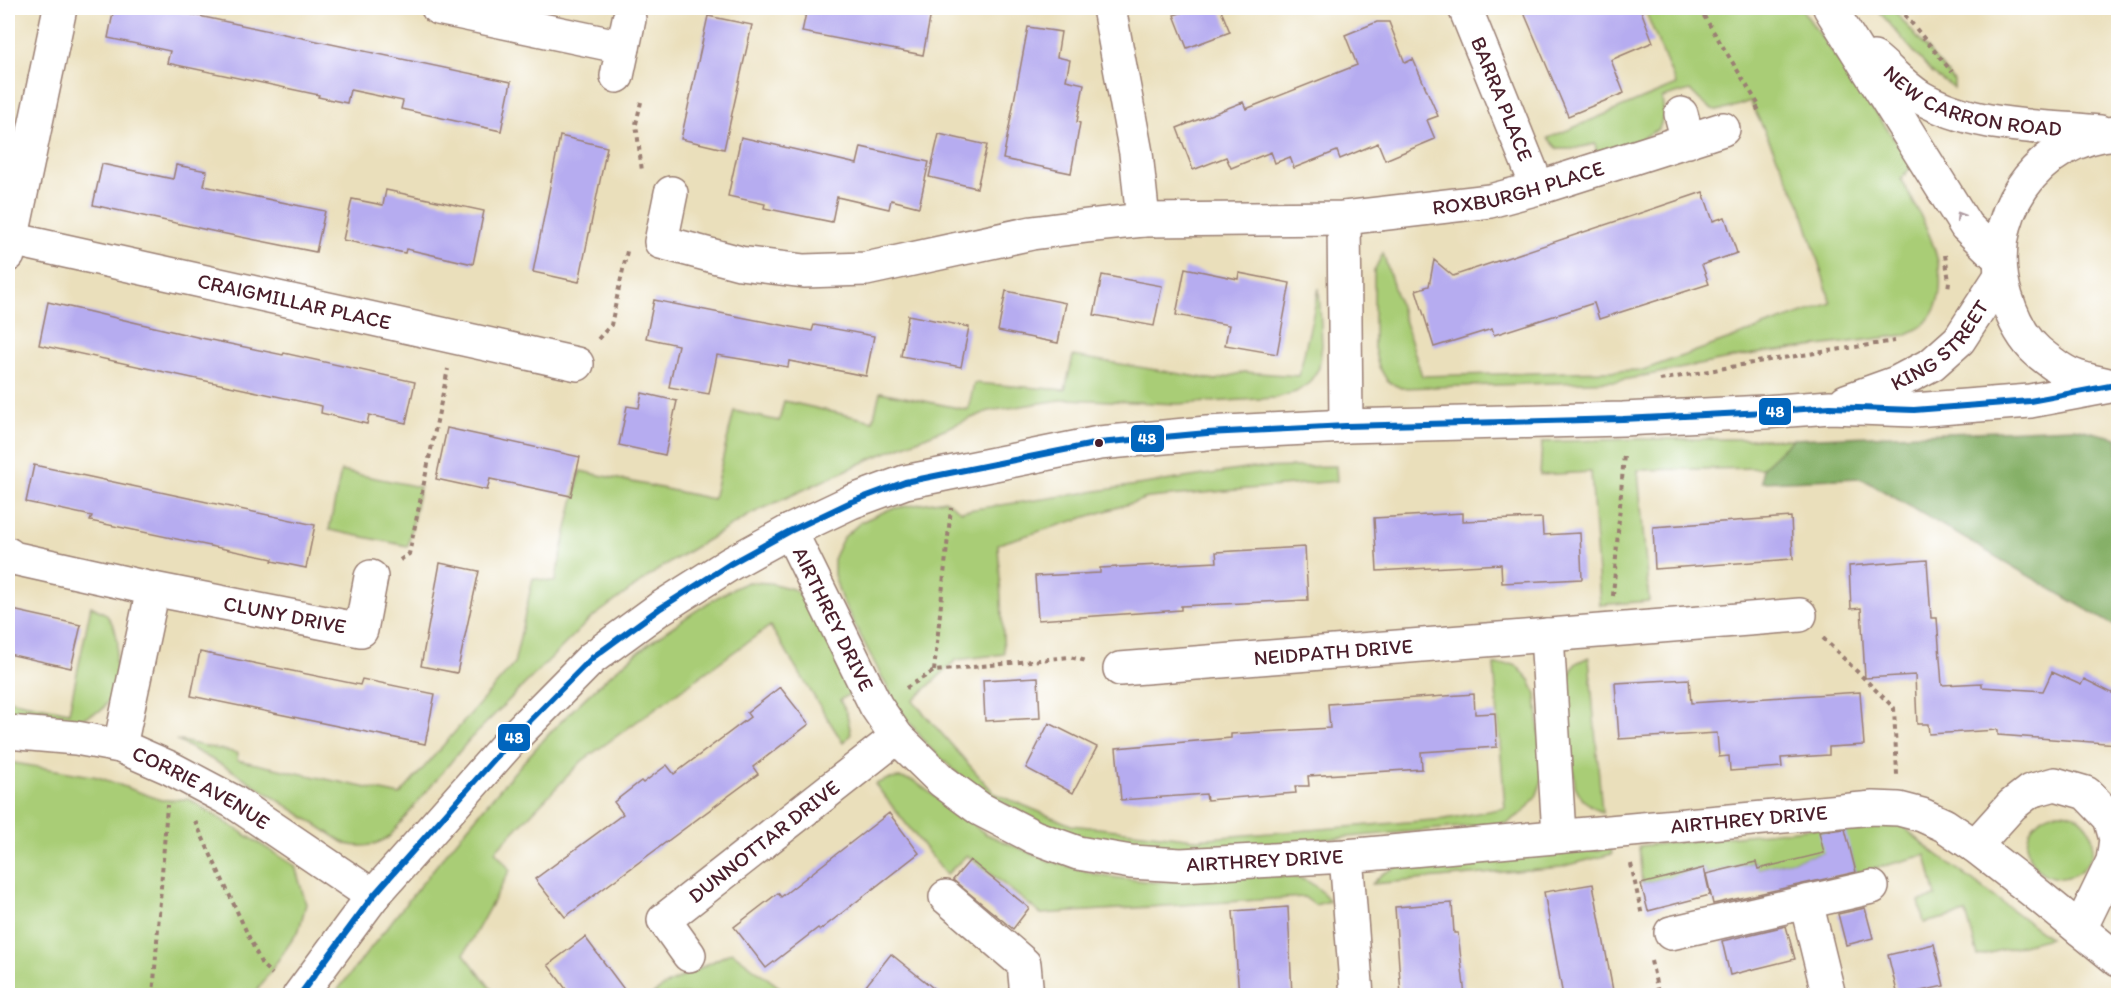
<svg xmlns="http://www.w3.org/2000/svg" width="2126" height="1003" font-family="Itim,sans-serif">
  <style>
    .green { fill: #a9cd76; stroke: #7a7650; stroke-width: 1.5 }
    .forest { fill: #86b067; stroke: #686849; stroke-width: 1.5 }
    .building { fill: #b6acf0 }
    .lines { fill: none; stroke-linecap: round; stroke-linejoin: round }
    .minor-casing { stroke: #9a7f73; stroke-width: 36 }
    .major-casing { stroke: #9a7f73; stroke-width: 36 }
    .path { stroke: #9a7f73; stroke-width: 4; stroke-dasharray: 4.5 4.5; stroke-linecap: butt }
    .minor { stroke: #fff; stroke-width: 33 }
    .major { stroke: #fff; stroke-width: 33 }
    .bus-1-casing { stroke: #fff; stroke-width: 10 }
    .bus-1 { stroke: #0065bd; stroke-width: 6 }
    .oneway { stroke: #ae9aa0 }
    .bus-dot { fill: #4a1f2b; stroke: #fff; stroke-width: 2 }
    .labels { text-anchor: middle; stroke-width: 4.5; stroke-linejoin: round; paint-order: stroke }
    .street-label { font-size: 21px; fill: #4a1f2b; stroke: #fff }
    .line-badge { stroke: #fff; stroke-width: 2 }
    .badge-label { font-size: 16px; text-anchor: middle; font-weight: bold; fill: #fff }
  </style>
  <rect width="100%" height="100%" fill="#fff"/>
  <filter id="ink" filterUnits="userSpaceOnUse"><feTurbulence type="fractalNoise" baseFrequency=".0167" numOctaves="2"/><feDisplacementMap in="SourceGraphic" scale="12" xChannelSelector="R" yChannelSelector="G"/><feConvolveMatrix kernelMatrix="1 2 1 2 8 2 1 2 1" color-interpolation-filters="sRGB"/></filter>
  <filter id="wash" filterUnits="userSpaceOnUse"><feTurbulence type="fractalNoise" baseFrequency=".008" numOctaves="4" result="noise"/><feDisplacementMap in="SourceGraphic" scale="24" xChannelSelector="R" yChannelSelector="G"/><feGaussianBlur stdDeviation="1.35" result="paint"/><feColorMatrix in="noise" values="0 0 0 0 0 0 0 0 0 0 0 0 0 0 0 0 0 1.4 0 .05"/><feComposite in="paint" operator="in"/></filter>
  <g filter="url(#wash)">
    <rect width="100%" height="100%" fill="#eadfbb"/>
    <path class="green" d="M1644,8H1801L1913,165L1901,179C1922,218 1965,287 1922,326C1917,330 1910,332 1905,335L1754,354L1618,381L1401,388L1388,382L1379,367L1374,348V271L1383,253L1422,376L1643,370L1831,303L1801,206L1750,101C1717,113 1715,117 1690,90L1662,98L1664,114L1659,129L1639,140L1597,154L1595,144L1572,149H1558L1548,138L1676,85Z
      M1876,8H1892L1954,81V88L1933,74Z
      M1319,288L1322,345L1319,368L1309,383L1296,392L1275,398L1177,404L1067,399L989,411L875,457L751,514L662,567L589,620L469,740L389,837C374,846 363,848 346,844L233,771L176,740L238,753L237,760L400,795L514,664L533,578L555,582L580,471L713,499L734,411L779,421L784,401L873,421L880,392L968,410L974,383L1065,390L1073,356L1216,380L1244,372L1299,376Z
      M1636,439H1793L1762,468L1638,470L1649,601L1600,605L1591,472L1540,475L1542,442Z
      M1336,466L1337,481L1148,498L998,544L1004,654L956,660L913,701L994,793L1071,825L1196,839L1445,819L1505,808L1494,665L1515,664L1530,680L1536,694L1543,778L1536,797L1524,812L1507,823L1201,850L1151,851L1103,843L1054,829L971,786L928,746L898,708L841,598L834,575V557L843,538L861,522L890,509L945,500L961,511L1252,468Z
      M341,471L420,487L408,546L329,530Z
      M748,582L770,583L793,589L810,603L852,693L840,700L847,714L851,734L843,743L770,626L582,761L495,851L510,870L464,954L496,995L333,996C381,935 428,874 478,815C539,741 601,674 681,621C703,606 723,592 748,582Z
      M91,606L106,614L114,626L118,642L115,661L123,678L102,710L73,722L8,717V700L69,712Z
      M1589,657L1602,813L1583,800L1575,786L1566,691L1570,673L1576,663Z
      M8,762L98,777L161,800L189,799L295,866L306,904L299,930L254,995H8Z
      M901,778L914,781L986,834L1047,860L1102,876L1153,882L1283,875C1306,878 1315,883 1330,901L1315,905L1304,897L1041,914L967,855L946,875L875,784L888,779Z
      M2027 845a33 33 0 1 1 66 0a33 33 0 1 1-66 0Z
      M1872,822L1899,823L1927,847L2050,938L1978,956L1966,913L1924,923L1919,901L1936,897L1926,855L1856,873L1849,847L1758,869L1755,862L1706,874L1704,868L1642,884L1639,846Z
      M1611,849L1612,854L1561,867L1372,884L1382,874L1400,865Z
      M732,952L790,995H652L664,986Z"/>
    <path class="forest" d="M2074,428L2118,438V628L1861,478L1762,482V468L1793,439Z"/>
    <g id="blocks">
      <path class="building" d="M114,8H161L511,82L501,131L401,109L403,101L350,90L347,103L318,97L319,95L167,63L170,51L108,38Z
        M807,8H932L923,55L802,32Z
        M1196,8H1220L1230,32L1187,48L1174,15Z
        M1522,8H1640L1653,42L1611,60L1624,93L1568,116Z
        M708,16L752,25L724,149L681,139Z
        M1377,22H1389L1405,63L1413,59L1438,116L1427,120L1435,139L1385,160L1378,143L1340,159L1337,151L1294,168L1290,157L1275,163L1271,152L1231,168L1226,157L1193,170L1177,128L1243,102L1246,109L1357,65L1345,35Z
        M1028,27L1061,32L1057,57L1070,60L1066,80L1084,84L1077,122L1080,123L1071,173L1003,159Z
        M939,134L987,145L977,188L929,177Z
        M560,136L607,147L579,282L533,272Z
        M741,137L857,164L861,147L929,162L919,207L891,200L889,209L837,197L832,222L764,208L765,204L728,196Z
        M102,164L173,179L176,165L207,171L204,186L325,211L316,252L221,233L93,205Z
        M386,190L484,211L473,264L406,249L405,253L343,240L352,199L383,205Z
        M1703,192L1713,221L1725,217L1737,253L1702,265L1709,284L1599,319L1594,303L1494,335L1492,329L1434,347L1416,290L1429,286L1434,260L1453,276Z
        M1185,268L1238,279L1239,273L1290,283L1277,354L1225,345L1229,325L1176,315Z
        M1102,275L1162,286L1154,326L1094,315Z
        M1006,291L1066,303L1058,343L998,331Z
        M654,300L812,331L814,325L874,336L866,376L789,361L788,367L717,355L709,394L669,387L678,345L646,338Z
        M48,302L201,338L283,355L284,353L415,382L406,423L369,415L367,424L321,413L322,406L39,345Z
        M908,315L969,327L961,367L901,356Z
        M642,393L677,401L665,455L619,445L627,406L639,408Z
        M447,428L580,457L571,496L490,479L487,490L436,479Z
        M34,465L315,525L306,568L272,561L273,559L90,521L92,516L26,502Z
        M1463,513V521L1542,518L1543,535L1580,533L1582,579L1502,583L1501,564L1377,571L1374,518Z
        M1791,517L1793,559L1655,569L1653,527Z
        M1305,547L1308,600L1181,606V610L1038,620L1035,576L1100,573V568L1217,562L1216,552Z
        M1927,560L1931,618H1937L1942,685L1982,683V687L2043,691L2052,672L2081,685L2084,679L2118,696V744L1998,735V730L1929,734L1928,724H1917L1915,675L1865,678L1861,608L1851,609L1849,566Z
        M440,563L479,571L457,673L421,666Z
        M8,609L81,625L71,668L8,654Z
        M200,652L360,685L362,679L435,694L425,744L191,696Z
        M1038,677L1040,718L985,721L983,680Z
        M1689,679L1691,703L1860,692L1864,745L1829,747V755L1781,758L1782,767L1730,771L1729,756L1719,757L1717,733L1619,739L1615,683Z
        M780,687L809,724L753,767L758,774L565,917L535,879L623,814L614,802L641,781L643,783L667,765L674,774L750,717L747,713Z
        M1474,694L1475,714L1495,713L1497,747L1421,752L1422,769L1308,776L1309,786H1295L1296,793L1207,800L1206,794L1121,800L1116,748L1231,738V734L1330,728L1328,704Z
        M1049,723L1097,747L1073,793L1026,768Z
        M889,813L919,853L820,930L818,928L766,968L734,927L778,893L781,897Z
        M1845,829L1856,872L1713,904L1706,874L1756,862L1758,869L1824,853L1819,832Z
        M970,860L1029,908L1013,929L953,880Z
        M1704,868L1710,895L1648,911L1641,884Z
        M1593,884L1614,996H1563L1544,892Z
        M1452,903L1454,933H1458L1465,996H1401L1395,907Z
        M1288,907L1292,996H1239L1233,911Z
        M1865,908L1873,938L1846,945L1838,914Z
        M1786,926L1795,959L1730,975L1722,941Z
        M585,937L629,996H571L548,965Z
        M1934,944L1944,986L1898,996L1888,955Z
        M891,954L943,996H858Z"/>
    </g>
  </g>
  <g filter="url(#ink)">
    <use href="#blocks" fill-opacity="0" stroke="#9a7f73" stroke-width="1.5"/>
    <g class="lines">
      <g class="minor-casing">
        <g id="minor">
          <path d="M438,8L623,47"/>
          <path d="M1109,8L1136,153L1143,220"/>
          <path id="s1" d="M1465,8L1538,188"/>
          <path d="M617,76L629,19"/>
          <path d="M1681,114L1688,141"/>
          <path id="s2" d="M671,193L661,242L740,263L804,271L866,269L1032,233L1087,226L1143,220L1344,218L1490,201L1538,188L1723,129"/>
          <path d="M1344,218L1346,426"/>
          <path id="s3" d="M11,239L577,364"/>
          <path d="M8,255L60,8"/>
          <path id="s4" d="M790,531L876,706L897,737L942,781L980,809L1034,837L1078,853L1131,862L1181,865L1346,856L1873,808L1899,809L1922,815L1944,825L1975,846L2033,891L2118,960"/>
          <path id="s5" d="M8,554L13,558L153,589L361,630L371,577"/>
          <path d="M1547,635L1559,835"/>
          <path id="s6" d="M1120,669L1800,615"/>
          <path id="s7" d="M8,732L76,738L120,746L170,768L234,802L373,896"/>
          <path d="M120,746L153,589"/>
          <path d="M1975,846L2012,805L2030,791L2055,784L2086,793L2110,818L2116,839L2113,861L2080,929"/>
          <path d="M1346,856L1357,996"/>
          <path d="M946,897L1024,964L1027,996"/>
          <path d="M1806,902L1829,996"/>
          <path d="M1671,933L1872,887"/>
          <path id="s8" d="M689,955L664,920L897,737"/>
        </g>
      </g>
      <g class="major-casing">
        <g id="major">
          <path d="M1830,8L1966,226L1999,258"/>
          <path id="s9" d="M1874,58C1889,70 1904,87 1920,97C1973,128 2041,126 2100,132"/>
          <path d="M2108,385C2096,382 2084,380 2072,375C2061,371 2048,360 2038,352C2022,338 2012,316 2006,297C1982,219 2035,138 2118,133"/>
          <path id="s10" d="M1846,401L1896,383L1932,364L1959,340L2000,277"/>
          <path d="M299,996L373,896L512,739L592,658L659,609L730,564L790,531L851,502L905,482L1099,443L1207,433L1346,426L1623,419L1765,412L1830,407L1914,410L2030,401L2110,386"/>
        </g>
      </g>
      <path class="path" d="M1699,8L1760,107L1753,111
        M1899,8L1952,72
        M641,102L636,124L642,171
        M1945,255L1949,281L1948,290
        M598,339L611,325L627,251
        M1660,380L1763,361L1895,341
        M400,560L409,554L448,369
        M1613,596L1624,454
        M1823,638L1894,708L1897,775
        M934,671L951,508
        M906,688L934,671L1069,657L1087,661
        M195,821L262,965L272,974
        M1631,864L1642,916
        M1651,961L1659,996
        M153,996L167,805"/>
      <use href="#minor" class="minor"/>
      <use href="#major" class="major"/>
      <g class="bus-1-casing">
        <path id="bus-1" d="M299,996L373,896L512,739L592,658L659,609L730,564L790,531L851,502L905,482L1099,443L1207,433L1346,426L1623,419L1765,412L1830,407L1914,410L2030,401L2110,386"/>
      </g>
      <use href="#bus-1" class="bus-1"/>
    </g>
    <defs><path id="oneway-chevron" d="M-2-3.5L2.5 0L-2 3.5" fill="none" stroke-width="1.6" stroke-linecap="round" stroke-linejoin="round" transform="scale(1.5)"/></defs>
    <use class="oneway" href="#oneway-chevron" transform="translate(1960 216) rotate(-121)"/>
  </g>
  <circle class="bus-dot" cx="1099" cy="443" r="5"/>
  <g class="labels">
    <g class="street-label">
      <text dy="7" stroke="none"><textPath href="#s9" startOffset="112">NEW CARRON ROAD</textPath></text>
      <text dy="7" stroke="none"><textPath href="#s1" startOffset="98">BARRA PLACE</textPath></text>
      <text dy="7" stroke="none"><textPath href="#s2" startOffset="918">ROXBURGH PLACE</textPath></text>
      <text dy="7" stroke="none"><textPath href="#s3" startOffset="290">CRAIGMILLAR PLACE</textPath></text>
      <text dy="7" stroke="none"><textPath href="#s10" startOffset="112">KING STREET</textPath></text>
      <text dy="7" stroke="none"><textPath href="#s5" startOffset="284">CLUNY DRIVE</textPath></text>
      <text dy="7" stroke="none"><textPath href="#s4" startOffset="98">AIRTHREY DRIVE</textPath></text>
      <text dy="7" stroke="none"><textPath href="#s6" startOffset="214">NEIDPATH DRIVE</textPath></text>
      <text dy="7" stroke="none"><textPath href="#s7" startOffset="204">CORRIE AVENUE</textPath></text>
      <text dy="7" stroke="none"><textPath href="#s4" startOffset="1124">AIRTHREY DRIVE</textPath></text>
      <text dy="7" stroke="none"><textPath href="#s8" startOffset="170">DUNNOTTAR DRIVE</textPath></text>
      <text dy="7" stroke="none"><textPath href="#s4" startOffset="638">AIRTHREY DRIVE</textPath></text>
    </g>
  </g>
  <g class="line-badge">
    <rect x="1758" y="397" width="34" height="29" rx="6" fill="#0065bd"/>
    <rect x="1130" y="424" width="35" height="29" rx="6" fill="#0065bd"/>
    <rect x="497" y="723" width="34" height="29" rx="6" fill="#0065bd"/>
  </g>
  <g class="badge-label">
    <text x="1775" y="417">48</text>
    <text x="1147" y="444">48</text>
    <text x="514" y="743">48</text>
  </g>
  <rect width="2126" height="1003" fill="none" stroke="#fff" stroke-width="30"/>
</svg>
